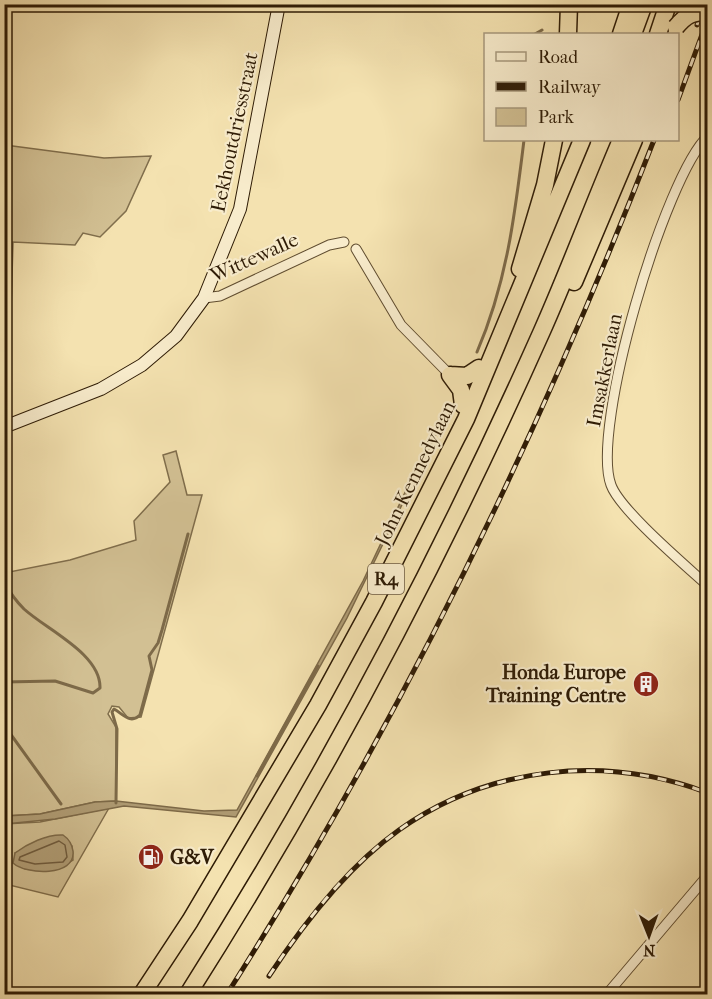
<svg xmlns="http://www.w3.org/2000/svg" width="712" height="999" font-family="'IM FELL French Canon',serif">
  <style>
    .green { fill: #d2c093; stroke: #806e4c; stroke-width: 1.5; fill-rule: evenodd }
    .water { fill: #b19e76; stroke: #7d6a49; stroke-width: 1.5 }
    .lines { fill: none; stroke-linecap: round; stroke-linejoin: round }
    .shore { stroke: #705c3e; stroke-width: 1.5 }
    .stream { stroke: #7d6a49; stroke-width: 3 }
    .street-casing { stroke: #604d30; stroke-width: 11 }
    .secondary-casing { stroke: #2e1b05; stroke-width: 14 }
    .highway-casing { stroke: #2e1b05; stroke-width: 19 }
    .street { stroke: #f8eccc; stroke-width: 9 }
    .secondary { stroke: #f8eccc; stroke-width: 12 }
    .highway { stroke: #f4e2b0; stroke-width: 16 }
    .rail-casing { stroke: #2e1b05; stroke-width: 5 }
    .rail { stroke: #f8eccc; stroke-width: 3; stroke-dasharray: 9; stroke-linecap: butt }
    .highway-bridge-casing { stroke: #2e1b05; stroke-width: 19; stroke-linecap: butt }
    .highway-bridge { stroke: #f4e2b0; stroke-width: 16 }
    .labels { text-anchor: middle; stroke-width: 4.5; stroke-linejoin: round; paint-order: stroke }
    .shield { fill: #f8eccc; stroke: #6b5a41; stroke-width: 1.5 }
    .shield-label { font-size: 18px; font-weight: bold; fill: #2e1b05 }
    .street-label { font-size: 20px; fill: #2e1b05; stroke: #f8eccc }
    .poi-label { font-size: 20px; font-weight: bold; fill: #2e1b05; stroke: #f8eccc; text-anchor: end }
  </style>
  <rect width="100%" height="100%" fill="#f4e2b0"/>
  <filter id="stains"><feTurbulence type="fractalNoise" baseFrequency=".00333" numOctaves="4"/><feColorMatrix values="0 0 0 0 .2 0 0 0 0 .09 0 0 0 0 .02 0 0 0 .5 -.17"/></filter>
  <radialGradient id="worn" r=".72"><stop offset=".6" stop-color="#630" stop-opacity="0"/><stop offset="1" stop-color="#630" stop-opacity=".3"/></radialGradient>
  <path class="green" d="M5,145L104,158L151,156L126,211L100,237L83,233L75,245L13,242L11,310L5,311Z
    M176,451L187,495H202L141,717L128,718L119,707L112,706L108,714L116,727V801L95,802L40,814L5,816L4,573L70,560L136,540L134,521L170,482L163,455Z
    M109,808L58,897L5,884L4,824L40,822ZM49,837L72,846L73,860L58,869H25L15,853Z"/>
  <path class="water" d="M447,404L453,407L446,414L347,618L236,817L124,806L55,819L5,824V816L40,814L95,802L116,801L204,811L237,810L363,581Z
    M63,835C69,839 72,844 73,851C76,877 26,875 13,863L15,853C27,844 47,834 63,835Z"/>
  <g class="lines">
    <path class="shore" d="M59,841L65,845L67,857L63,862L35,864L19,860L20,857Z"/>
    <path class="stream" d="M535,34L542,30
      M477,352C507,282 515,214 524,140
      M4,682L55,681L93,693L100,688C101,654 47,630 24,609C16,601 10,593 5,583
      M4,725L61,804
      M257,776L318,666
      M116,803L117,729L112,712L114,709C122,713 130,725 140,715L152,670L149,656L158,643L162,630L188,534"/>
    <g class="street-casing">
      <path id="street" d="M708,136C665,176 590,429 611,485C620,510 685,565 708,586
        M356,249L401,325L450,375
        M204,298L220,296L329,245L344,242
        M607,994L708,875"/>
    </g>
    <g class="secondary-casing">
      <path id="secondary" d="M4,427L101,389L142,365L176,336L204,298L240,209L279,4"/>
    </g>
    <g class="highway-casing">
      <path id="highway" d="M568,34L569,4
        M621,34L631,4
        M633,34L644,4
        M658,34L668,4
        M520,269L545,185L554,140
        M574,282L634,140
        M450,375L461,390L463,405
        M450,375L467,376L479,368
        M142,994L190,921L318,705L374,602L466,419L582,140
        M188,994C322,783 440,560 542,331C570,268 594,203 621,140"/>
    </g>
    <use href="#street" class="street"/>
    <use href="#secondary" class="secondary"/>
    <use href="#highway" class="highway"/>
    <g class="rail-casing">
      <path id="rail" d="M697,25L704,4
        M678,100L708,18
        M269,976C304,923 347,867 399,830C489,766 605,754 708,793
        M227,994C398,725 539,437 654,140"/>
    </g>
    <use href="#rail" class="rail"/>
    <g class="highway-bridge-casing">
      <path id="highway-bridge" d="M676,27C686,15 692,12 708,12"/>
    </g>
    <use href="#highway-bridge" class="highway-bridge"/>
  </g>
  <defs>
    <g id="building-disc" transform="scale(1.35)"><circle r="9.5" fill="#8f2418" stroke="#f8eccc"/><path d="M-4-6H4V6H1V3H-1V6H-4ZM-2.5-4.3h1.7v1.8h-1.7ZM.8-4.3h1.7v1.8H.8ZM-2.5-1h1.7V.8h-1.7ZM.8-1h1.7V.8H.8Z" fill="#fff"/></g>
    <g id="fuel-disc" transform="scale(1.35)"><circle r="9.5" fill="#8f2418" stroke="#f8eccc"/><path d="M-5.5-6h7V0h2V4h1.3V-2.5L3-4.5l.8-.8L6-3V5H2.5V1h-1V6h-7ZM-4.2-4.7v3.2H.2V-4.7Z" fill="#fff"/></g>
  </defs>
  <g fill-rule="evenodd">
    <use href="#building-disc" x="646" y="684"/>
    <use href="#fuel-disc" x="151" y="857"/>
  </g>
  <g class="labels">
    <rect class="shield" x="368" y="564" width="36" height="30" rx="4.5"/>
    <g class="shield-label">
      <text x="386" y="585">R4</text>
    </g>
    <g class="street-label">
      <text transform="translate(234 132) rotate(-78)" y="7">Eekhoutdriesstraat</text>
      <text transform="translate(254 257) rotate(-24)" y="7">Wittewalle</text>
      <text transform="translate(604 370) rotate(-79)" y="7">Imsakkerlaan</text>
      <text transform="translate(415 473) rotate(-64)" y="7">John Kennedylaan</text>
    </g>
    <g class="poi-label">
      <text x="626" y="679">Honda Europe<tspan x="626" dy="23">Training Centre</tspan></text>
      <text x="170" y="864" text-anchor="start">G&amp;V</text>
    </g>
  </g>
  <rect width="712" height="999" fill="none" stroke="#f4e2b0" stroke-width="24"/>
  <rect x="6" y="6" width="700" height="987" fill="none" stroke="#2e1b05" stroke-width="3"/>
  <rect x="12" y="12" width="688" height="975" fill="none" stroke="#2e1b05" stroke-width="1.5"/>
  <rect x="484" y="33" width="195" height="108" fill="#f8eccc" stroke="#a7987c" stroke-width="1.5"/>
  <rect x="496" y="52" width="30" height="9" fill="#f8eccc" stroke="#a7987c" stroke-width="1.5"/>
  <text x="538" y="63" font-size="18" fill="#2e1b05">Road</text>
  <rect x="496" y="82" width="30" height="9" fill="#2e1b05" stroke="#a7987c" stroke-width="1.5"/>
  <text x="538" y="93" font-size="18" fill="#2e1b05">Railway</text>
  <rect x="496" y="108" width="30" height="18" fill="#d2c093" stroke="#a7987c" stroke-width="1.5"/>
  <text x="538" y="123" font-size="18" fill="#2e1b05">Park</text>
  <g transform="translate(649 936) rotate(179)" stroke="#f8eccc" stroke-width="4.5" paint-order="stroke">
  <path d="M0-4.5L10 22L0 15L-10 22Z" fill="#2e1b05"/>
  <text y="-9" font-size="16" font-weight="bold" text-anchor="middle" fill="#2e1b05">N</text>
  </g>
  <rect width="100%" height="100%" filter="url(#stains)"/>
  <rect width="100%" height="100%" fill="url(#worn)"/>
</svg>
